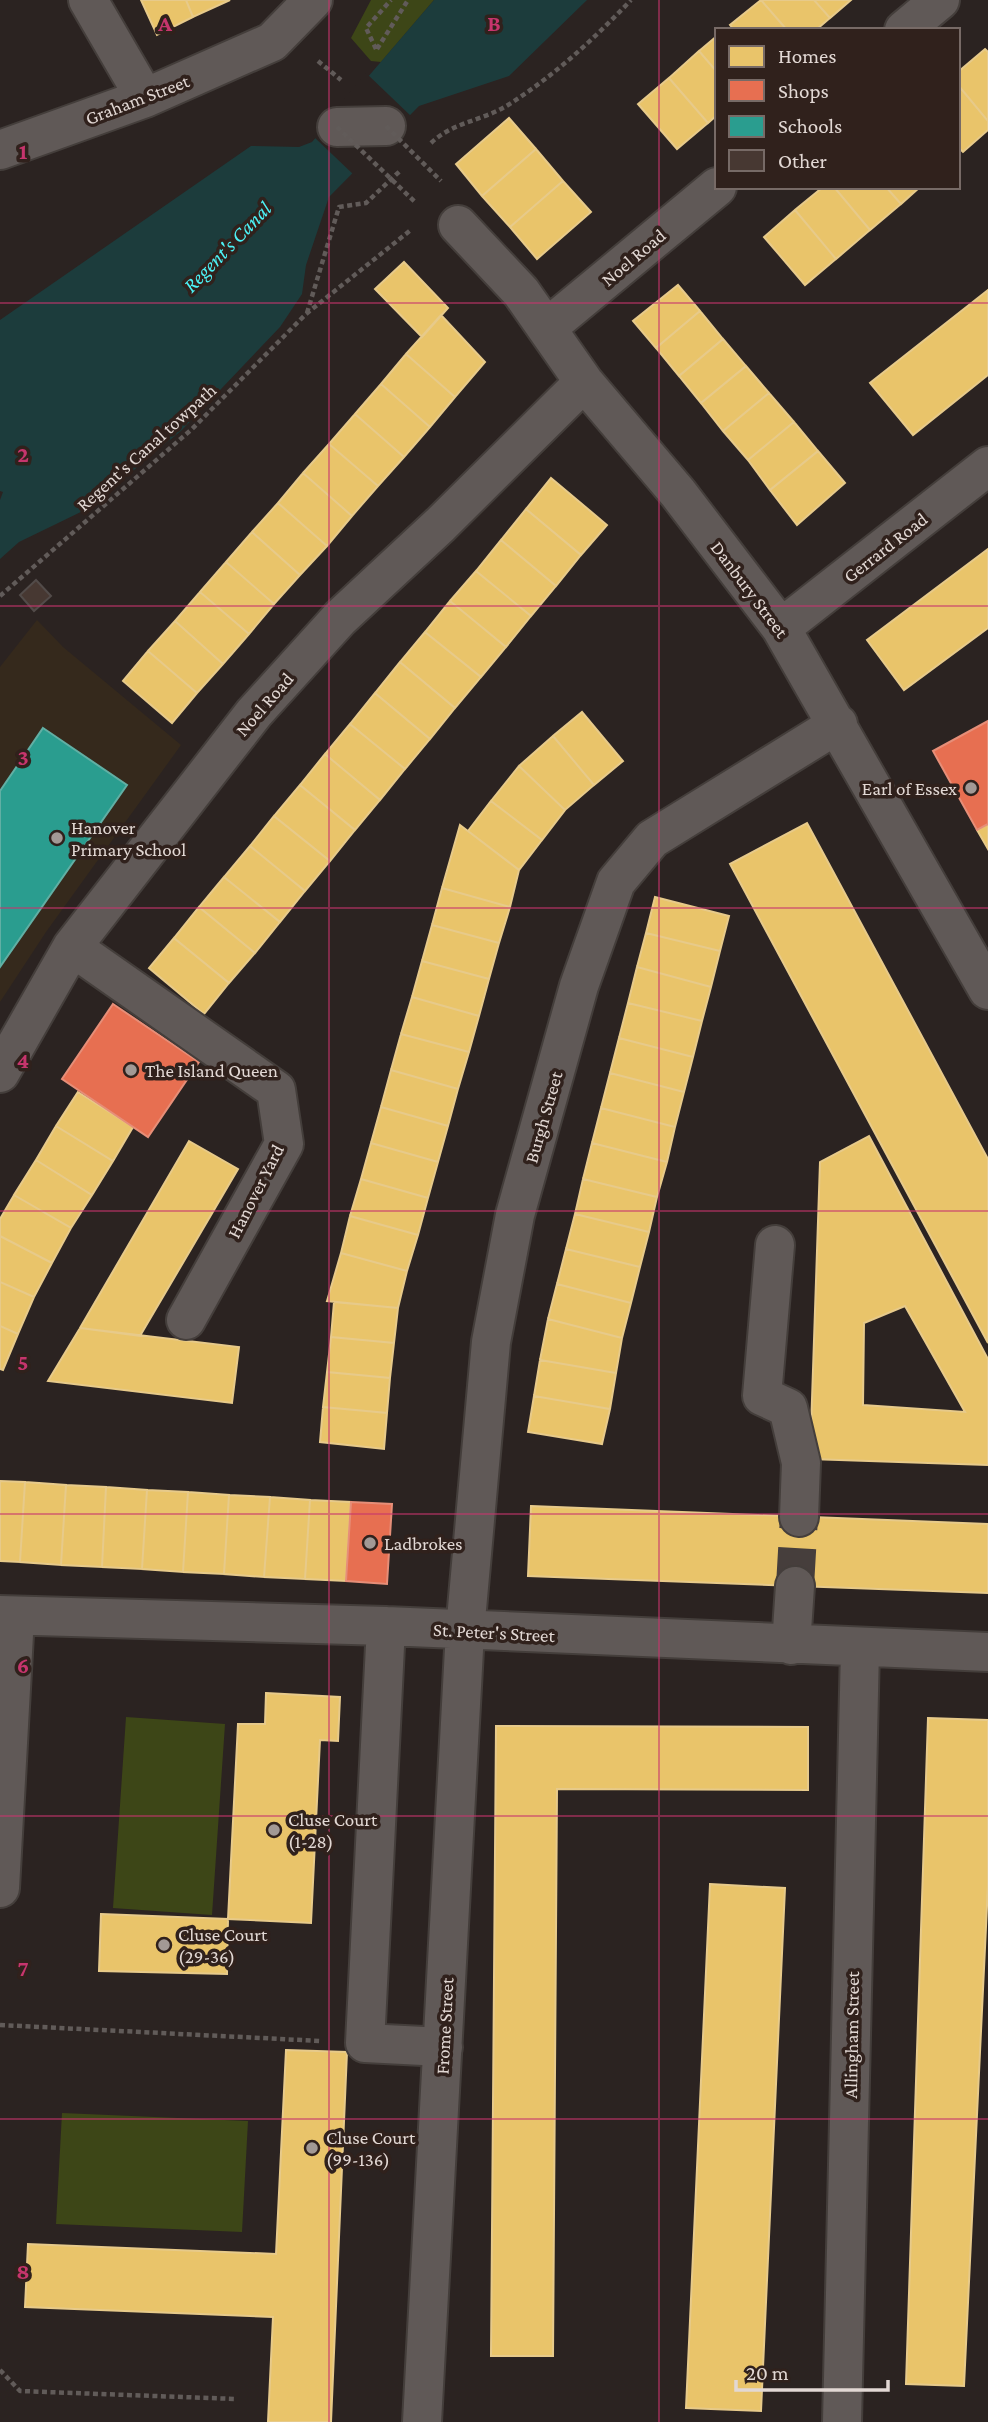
<svg xmlns="http://www.w3.org/2000/svg" width="988" height="2422" font-family="'Crimson Pro',serif">
  <style>
    .education { fill: #35291c }
    .green { fill: #3d4617 }
    .water { fill: #1c3c3c }
    .pier { fill: #2b2321 }
    .homes { fill: #e9c46a; stroke: #e7ca8a; stroke-width: 2; fill-rule: evenodd }
    .shops { fill: #e76f51; stroke: #e68e78; stroke-width: 2 }
    .schools { fill: #2a9d8f; stroke: #61afa4; stroke-width: 2 }
    .building { fill: #473832; stroke: #524b49; stroke-width: 2 }
    .lines { fill: none; stroke-linecap: round; stroke-linejoin: round }
    .minor-tunnel { stroke: #463e3c; stroke-width: 38; stroke-dasharray: 38 19; stroke-linecap: butt }
    .minor-casing { stroke: #443e3b; stroke-width: 42 }
    .path { stroke: #615b59; stroke-width: 4.5; stroke-dasharray: 5 3.5; stroke-linecap: butt }
    .minor { stroke: #605957; stroke-width: 38 }
    .path-bridge { stroke: #615b59; stroke-width: 4.5; stroke-dasharray: 5 3.5; stroke-linecap: butt }
    .grid { fill: none; stroke: #c7356d; stroke-width: 2; stroke-opacity: 0.55 }
    .poi-dot { fill: #a29995; stroke: #30211c; stroke-width: 2.5 }
    .labels { text-anchor: middle; stroke-width: 7; stroke-linejoin: round; paint-order: stroke }
    .street-label { font-size: 19px; fill: #e2d8d4; stroke: #30211c }
    .poi-label { font-size: 19px; fill: #e2d8d4; stroke: #30211c; text-anchor: start }
    .water-label { font-size: 21px; font-style: italic; fill: #4cf1f5; stroke: #30211c }
    .grid-label { font-size: 23px; text-anchor: middle; font-weight: bold; fill: #c7356d; stroke: #30211c; stroke-width: 7; stroke-linejoin: round; paint-order: stroke }
  </style>
  <rect width="100%" height="100%" fill="#2b2321"/>
  <path class="education" d="M37,620L63,647L181,745L46,932L0,1002V667Z"/>
  <path class="green" d="M371,0H434L381,62L371,61L351,38Z
    M126,1717L225,1724L212,1915L113,1908Z
    M62,2113L248,2121L242,2232L56,2224Z"/>
  <path class="water" d="M434,0H587L509,76L419,106L329,197L306,265L302,294L280,327L182,430L87,509L19,542L0,559V500L3,492L0,491V320L251,146L299,147L312,142Z"/>
  <path class="pier" d="M366,73L412,117L355,176L313,136Z"/>
  <path class="homes" d="M141,0H186L193,17L157,35Z
    M186,0H230L193,17Z
    M761,0H814L830,18L816,30H787Z
    M761,0L787,30H734L730,25Z
    M814,0H851L830,18Z
    M717,36V72L699,51Z
    M985,49L988,52V121L958,85V72Z
    M699,51L717,72V115L708,123L669,78Z
    M669,78L708,123L677,149L638,104Z
    M958,85L988,121V130L963,152L958,147Z
    M509,118L536,149L482,196L456,164Z
    M536,149L563,181L510,227L482,196Z
    M563,181L591,212L537,259L510,227Z
    M823,187H834L870,230L836,259L795,210Z
    M834,187H886L901,204L870,230Z
    M886,187H920L901,204Z
    M795,210L836,259L805,285L764,237Z
    M404,262L448,308L422,337L375,289Z
    M678,285L700,311L656,348L633,321Z
    M988,290V375L913,435L870,383Z
    M700,311L723,339L679,376L656,348Z
    M441,315L485,362L455,397L406,354Z
    M723,339L746,366L701,403L679,376Z
    M406,354L455,397L430,427L381,384Z
    M746,366L769,393L723,431L701,403Z
    M381,384L430,427L404,457L355,414Z
    M769,393L794,422L748,460L723,431Z
    M355,414L404,457L378,486L329,444Z
    M794,422L818,451L770,490L748,460Z
    M329,444L378,486L352,516L303,473Z
    M818,451L845,483L797,525L770,490Z
    M303,473L352,516L327,546L278,503Z
    M551,478L607,525L581,555L526,509Z
    M278,503L327,546L300,575L252,532Z
    M526,509L581,555L556,586L501,540Z
    M252,532L300,575L274,604L226,562Z
    M501,540L556,586L531,616L476,571Z
    M988,549V628L904,690L867,640Z
    M226,562L274,604L249,634L200,592Z
    M476,571L531,616L506,647L450,601Z
    M200,592L249,634L223,664L175,621Z
    M450,601L506,647L481,677L425,632Z
    M175,621L223,664L197,693L148,651Z
    M425,632L481,677L455,708L400,662Z
    M148,651L197,693L172,723L123,681Z
    M400,662L455,708L430,739L375,693Z
    M375,693L430,739L405,769L350,724Z
    M582,712L623,761L594,785L553,736Z
    M350,724L405,769L380,800L325,754Z
    M553,736L594,785L565,810L519,766Z
    M325,754L380,800L355,830L300,785Z
    M519,766L565,810L542,840L491,801Z
    M300,785L355,830L330,861L274,816Z
    M491,801L542,840L519,870L468,831Z
    M274,816L330,861L305,891L250,846Z
    M807,823L988,1159V1343L730,864Z
    M988,824V849L977,830Z
    M460,825L519,870L510,907L442,888Z
    M250,846L305,891L280,922L224,877Z
    M224,877L280,922L255,953L199,907Z
    M442,888L510,907L499,943L432,925Z
    M655,897L729,916L720,951L646,933Z
    M199,907L255,953L229,983L174,938Z
    M432,925L499,943L489,979L422,961Z
    M646,933L720,951L711,987L637,967Z
    M174,938L229,983L204,1014L149,968Z
    M422,961L489,979L479,1016L412,997Z
    M637,967L711,987L702,1021L628,1003Z
    M412,997L479,1016L469,1052L401,1034Z
    M628,1003L702,1021L693,1057L619,1038Z
    M401,1034L469,1052L458,1089L391,1070Z
    M619,1038L693,1057L684,1092L610,1073Z
    M391,1070L458,1089L448,1126L381,1107Z
    M610,1073L684,1092L675,1127L601,1108Z
    M78,1092L133,1127L113,1161L56,1126Z
    M381,1107L448,1126L438,1162L371,1143Z
    M601,1108L675,1127L667,1162L592,1143Z
    M56,1126L113,1161L92,1195L36,1160Z
    M869,1136L988,1359V1465L810,1459L820,1162ZM905,1306L965,1412L863,1405L864,1323Z
    M189,1141L238,1169L140,1336L80,1328Z
    M371,1143L438,1162L428,1198L361,1179Z
    M592,1143L667,1162L657,1197L583,1179Z
    M36,1160L92,1195L71,1228L14,1195Z
    M361,1179L428,1198L418,1235L350,1216Z
    M583,1179L657,1197L649,1232L575,1214Z
    M14,1195L71,1228L52,1263L0,1236V1219Z
    M575,1214L649,1232L640,1267L566,1249Z
    M350,1216L418,1235L407,1271L341,1253Z
    M0,1236L52,1263L34,1297L0,1282Z
    M566,1249L640,1267L631,1303L557,1284Z
    M341,1253L407,1271L398,1308L327,1301Z
    M0,1282L34,1297L18,1334L0,1326Z
    M557,1284L631,1303L622,1338L548,1319Z
    M334,1302L398,1308L394,1343L331,1337Z
    M548,1319L622,1338L616,1373L540,1360Z
    M0,1326L18,1334L3,1370L0,1369Z
    M80,1328L239,1347L232,1403L48,1381Z
    M331,1337L394,1343L390,1378L327,1372Z
    M540,1360L616,1373L610,1409L534,1396Z
    M327,1372L390,1378L387,1413L323,1407Z
    M534,1396L610,1409L602,1444L528,1432Z
    M323,1407L387,1413L384,1449L320,1442Z
    M0,1481L25,1482L20,1562L0,1561Z
    M25,1482L66,1485L61,1565L20,1562Z
    M66,1485L106,1487L102,1567L61,1565Z
    M106,1487L147,1490L142,1569L102,1567Z
    M147,1490L188,1492L183,1572L142,1569Z
    M188,1492L229,1495L224,1574L183,1572Z
    M229,1495L270,1497L264,1577L224,1574Z
    M270,1497L310,1500L305,1579L264,1577Z
    M310,1500L351,1502L346,1581L305,1579Z
    M531,1506L988,1524V1593L528,1576Z
    M266,1693L340,1697L338,1741L320,1740L311,1923L228,1919L238,1724H265Z
    M928,1718L988,1720V1885L964,2386L906,2384Z
    M496,1726L808,1727V1790L557,1789L553,2356H491Z
    M710,1884L785,1888L761,2411L686,2408Z
    M101,1914L228,1919L227,1974L99,1971Z
    M286,2050L347,2052L331,2422H268L273,2317L25,2307L28,2244L276,2254Z"/>
  <path class="shops" d="M988,721V824L977,830L933,751Z
    M113,1004L199,1062L148,1137L62,1079Z
    M351,1502L392,1504L387,1584L346,1581Z"/>
  <path class="schools" d="M43,728L127,785L0,967V791Z"/>
  <path class="building" d="M36,580L51,596L34,611L20,595Z"/>
  <g class="lines">
    <path class="minor-tunnel" d="M795,1586L799,1517"/>
    <g class="minor-casing">
      <path id="minor" d="M88,0L145,98
        M904,30L940,0
        M337,127L386,126
        M0,150L145,98L272,42L313,0
        M458,225L521,292L584,382L678,493L781,628L988,990
        M548,327L717,187
        M781,628L988,466
        M72,947L276,1090L284,1144L186,1320
        M0,1073L72,947L254,713L340,618L440,525L584,382
        M775,1245L762,1396L788,1408L801,1463L799,1517
        M0,1615L386,1626L988,1652
        M386,1626L365,2043L443,2047
        M791,1645L795,1586
        M0,1888L15,1616
        M422,2422L465,1631L491,1342L515,1215L579,986L616,882L652,839L838,724
        M842,2422L860,1649"/>
    </g>
    <path class="path" d="M376,49L366,28L391,0
      M377,49L408,0
      M318,61L341,80
      M431,143C453,122 482,121 508,105C554,76 594,39 631,0
      M307,313L339,207L366,203L401,170
      M0,596L192,429L306,314L412,229
      M0,2025L321,2041
      M0,2370L20,2391L236,2399"/>
    <use href="#minor" class="minor"/>
    <path class="path-bridge" d="M386,126L441,181
      M337,127L415,202"/>
  </g>
  <path class="grid" d="M329,0V2422M659,0V2422M0,303H988M0,606H988M0,908H988M0,1211H988M0,1514H988M0,1816H988M0,2119H988"/>
  <g class="poi-dot">
    <circle cx="971" cy="788" r="7"/>
    <circle cx="57" cy="838" r="7"/>
    <circle cx="131" cy="1070" r="7"/>
    <circle cx="370" cy="1543" r="7"/>
    <circle cx="274" cy="1830" r="7"/>
    <circle cx="164" cy="1945" r="7"/>
    <circle cx="312" cy="2148" r="7"/>
  </g>
  <g class="labels">
    <g class="street-label">
      <text transform="translate(137 99) rotate(-21)" y="7">Graham Street</text>
      <text transform="translate(633 257) rotate(-40)" y="7">Noel Road</text>
      <text transform="translate(146 447) rotate(-42)" y="7">Regent's Canal towpath</text>
      <text transform="translate(885 547) rotate(-38)" y="7">Gerrard Road</text>
      <text transform="translate(750 589) rotate(53)" y="7">Danbury Street</text>
      <text transform="translate(264 704) rotate(-49)" y="7">Noel Road</text>
      <text transform="translate(543 1117) rotate(-74)" y="7">Burgh Street</text>
      <text transform="translate(255 1191) rotate(-63)" y="7">Hanover Yard</text>
      <text transform="translate(494 1632) rotate(3)" y="7">St. Peter's Street</text>
      <text transform="translate(444 2026) rotate(-87)" y="7">Frome Street</text>
      <text transform="translate(851 2035) rotate(-89)" y="7">Allingham Street</text>
    </g>
    <g class="poi-label">
      <text x="957" y="795" text-anchor="end">Earl of Essex</text>
      <text x="71" y="834">Hanover<tspan x="71" dy="22">Primary School</tspan></text>
      <text x="145" y="1077">The Island Queen</text>
      <text x="384" y="1550">Ladbrokes</text>
      <text x="288" y="1826">Cluse Court<tspan x="288" dy="22">(1-28)</tspan></text>
      <text x="178" y="1941">Cluse Court<tspan x="178" dy="22">(29-36)</tspan></text>
      <text x="326" y="2144">Cluse Court<tspan x="326" dy="22">(99-136)</tspan></text>
    </g>
    <g class="water-label">
      <text transform="translate(227 247) rotate(-46)" y="7">Regent's Canal</text>
    </g>
  </g>
  <g class="grid-label">
    <text x="165" y="31">A</text>
    <text x="494" y="31">B</text>
    <text x="23" y="159">1</text>
    <text x="23" y="462">2</text>
    <text x="23" y="765">3</text>
    <text x="23" y="1068">4</text>
    <text x="23" y="1370">5</text>
    <text x="23" y="1673">6</text>
    <text x="23" y="1976">7</text>
    <text x="23" y="2279">8</text>
  </g>
  <rect x="715" y="28" width="245" height="161" fill="#30211c" stroke="#776a66" stroke-width="2"/>
  <rect x="729" y="46" width="35" height="21" fill="#e9c46a" stroke="#776a66" stroke-width="2"/>
  <text x="778" y="63" font-size="21" fill="#e2d8d4">Homes</text>
  <rect x="729" y="80" width="35" height="21" fill="#e76f51" stroke="#776a66" stroke-width="2"/>
  <text x="778" y="98" font-size="21" fill="#e2d8d4">Shops</text>
  <rect x="729" y="116" width="35" height="21" fill="#2a9d8f" stroke="#776a66" stroke-width="2"/>
  <text x="778" y="133" font-size="21" fill="#e2d8d4">Schools</text>
  <rect x="729" y="150" width="35" height="21" fill="#473832" stroke="#776a66" stroke-width="2"/>
  <text x="778" y="168" font-size="21" fill="#e2d8d4">Other</text>
  <path d="M736 2380v10h152v-10" fill="none" stroke="#e2d8d4" stroke-width="3.5"/>
  <text x="746" y="2380" font-size="21" fill="#e2d8d4" stroke="#30211c" stroke-width="5" paint-order="stroke">20 m</text>
</svg>
